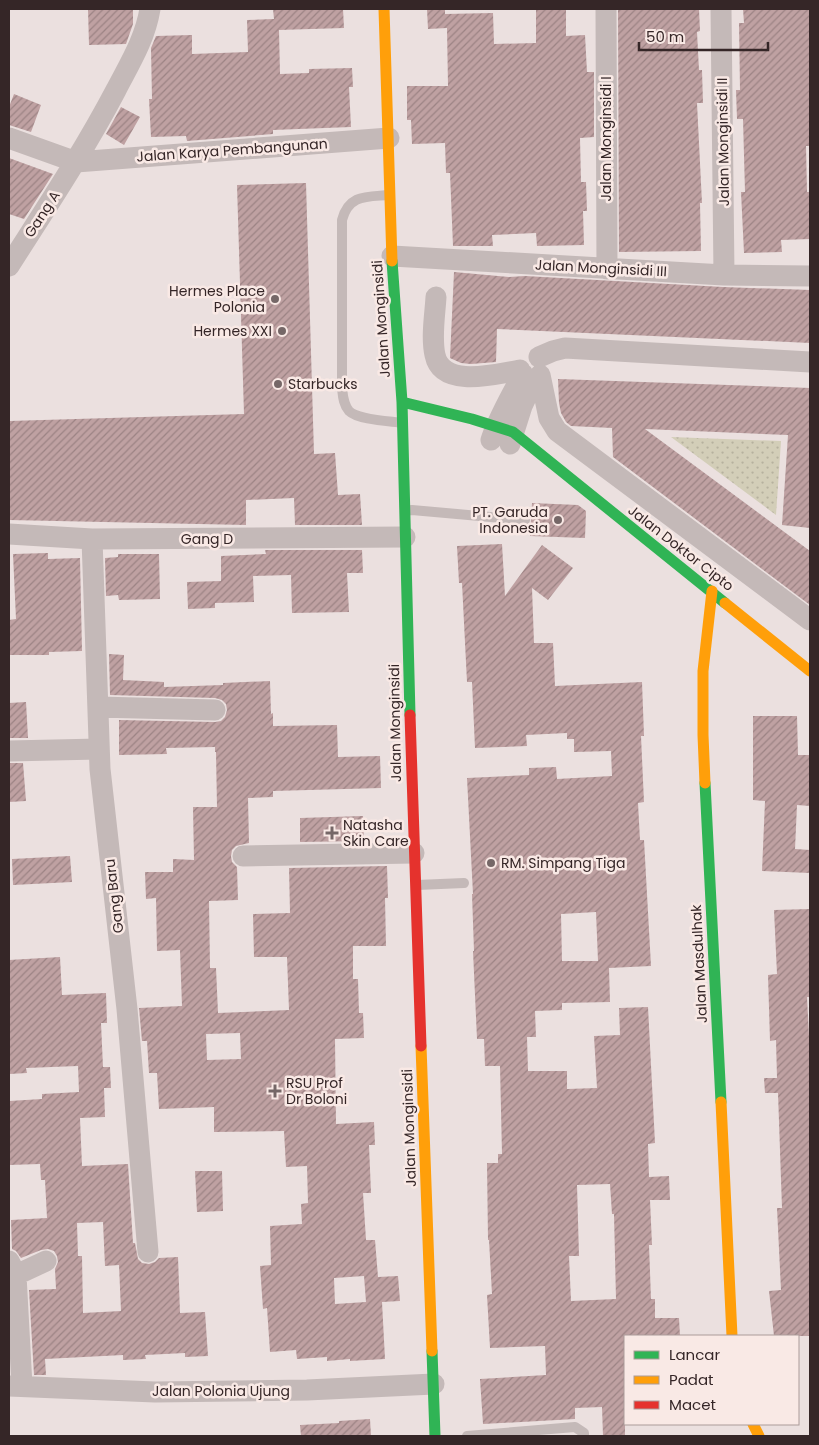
<svg xmlns="http://www.w3.org/2000/svg" width="819" height="1445" font-family="Poppins,sans-serif">
  <style>
    .park { fill: url(#park-dots) }
    .building { fill: url(#building-hatch); fill-rule: evenodd }
    .lines { fill: none; stroke-linecap: round; stroke-linejoin: round }
    .lane { stroke: #c4b9b8; stroke-width: 10 }
    .street { stroke: #c4b9b8; stroke-width: 21 }
    .fast { stroke: #30b455; stroke-width: 11 }
    .slow { stroke: #ff9f0a; stroke-width: 11 }
    .jam { stroke: #e5322d; stroke-width: 11 }
    .poi-dot { fill: #756767; stroke: #f9e9e5; stroke-width: 2 }
    .labels { text-anchor: middle; stroke-width: 5; stroke-linejoin: round; paint-order: stroke }
    .street-label { font-size: 14px; fill: #352627; stroke: #f9e9e5 }
    .poi-label { font-size: 14px; fill: #352627; stroke: #f9e9e5; text-anchor: start }
  </style>
  <defs>
    <pattern id="park-dots" width="8" height="8" patternUnits="userSpaceOnUse" patternTransform="scale(1.25)"><rect width="8" height="8" fill="#d3ceb8"/><path d="M2 2h.1M6 6h.1" fill="none" stroke="#b6b19e" stroke-width="1.8" stroke-linecap="round"/></pattern>
    <pattern id="building-hatch" width="6" height="6" patternUnits="userSpaceOnUse" patternTransform="scale(1.25)"><rect width="6" height="6" fill="#bfa1a2"/><path d="M-1 1l2-2M0 6l6-6M5 7l2-2" fill="none" stroke="#9c8384"/></pattern>
  </defs>
  <rect width="100%" height="100%" fill="#ebe0df"/>
  <path class="park" d="M671,437L781,441L776,515Z"/>
  <path class="building" d="M88,9H133V24L126,44L89,45Z
    M273,9H343L344,28L279,30L280,74L309,73V69L352,68L353,87H349L351,127L273,130V134L187,141L186,136L151,137L149,99H152L151,48L156,36L192,35V54L248,52L247,20L274,19Z
    M427,9H445V14L493,13L494,44L536,43V9H566V36L585,35L587,72H594V137L580,138L581,182H586L587,211H583L584,245L537,246L536,233L492,235L493,246H453L450,173H446L445,143L412,144L411,120H407V86H448L447,28L428,29Z
    M618,9H699L700,31L697,32L699,70H702L703,103H697L702,203H700L701,251L619,252Z
    M743,9H810V146H806L807,192H810V239L781,240L782,252L744,253L741,192H745L743,119H737L736,90H740L739,23H744Z
    M14,94L41,105L31,132L9,125V107Z
    M121,107L140,117L124,145L106,134Z
    M9,158L53,174L24,219L9,214Z
    M306,183L314,454L335,453L338,495L360,494L362,525H295L294,498L246,500V525L9,520V421L244,414L237,185Z
    M454,272L509,277L525,276L723,287L810,290V343L497,329L496,362L471,364L461,363L450,358Z
    M558,379L810,388V528L782,525L788,435L645,429L810,551V605L613,457L612,428L571,426L566,422L561,413L559,403Z
    M532,503L578,505L586,511L585,538L530,536Z
    M502,544L505,596L542,545L573,568L548,600L532,588L534,643H553L555,686L642,682L644,736H641L644,802L638,803L640,840H644L651,966L609,968L610,1002L562,1003V1010L535,1011L536,1037H527L528,1071H567V1089L597,1088L594,1036L620,1035L619,1008L648,1007L655,1143L648,1144L649,1177L669,1176L670,1200H650L652,1245H649L651,1299H655V1318H679L680,1336H625V1436H603L602,1407L575,1408V1419L483,1424L480,1379L546,1375L545,1346L490,1348L487,1295L492,1294L489,1240H488L487,1163H498V1154H502L500,1066H485L484,1039H477L473,951H474L472,894H473L467,778L529,775V768L556,767L557,779L612,776L611,751L574,752V739H567V733L526,735L527,746L475,748L472,682H467L462,583H459L457,546ZM596,912L598,961H562L561,914ZM610,1184L612,1214H614L616,1299L571,1301L569,1256H579L577,1185Z
    M265,550H362L363,573H347L349,612L292,613L291,575L253,576L254,602L215,603V608L188,609L187,582L221,581V556L266,554Z
    M48,553V559L80,558L82,651L49,652V655H9V620L16,619L13,554Z
    M118,554H159L160,599L119,600L118,595L106,596L105,558L118,557Z
    M109,654L124,655L123,680L164,682V687L223,685V683L270,681L271,714L273,713V726L337,725L338,757L380,756L381,788L273,791V797L248,798L249,843L236,846L232,850L231,856L232,862L237,867L238,900L209,901L210,968H216L218,1013L289,1010L287,957H254L253,914L290,913L289,868L387,866L388,898H385L386,946H353V979H358L359,1013H363L364,1038L335,1039L336,1124L374,1122L375,1145H369L371,1193H363L366,1240H375L378,1277L398,1276L400,1301L382,1302L385,1359L350,1361V1359L327,1361V1357L297,1359L296,1350L270,1352L267,1308L263,1309L260,1266L271,1265L270,1226L302,1224L301,1204L308,1203L307,1166L286,1167L284,1131L214,1132V1107L159,1109L157,1073H149L147,1041H142L139,1008L182,1006L180,950L157,951L156,898L146,899L145,872H173V859L194,860L193,807H217L216,752H215V747L166,748L167,754L119,755V720L215,722L221,721L225,717L227,710L226,704L222,700L215,698L110,695ZM240,1033L241,1059L207,1060L206,1034ZM364,1276L366,1302L335,1304L334,1278Z
    M26,702L28,738H9V703Z
    M753,716H797L798,755H810V806L797,805L795,849L810,850V873L762,871L765,801L753,800Z
    M9,763H23L26,801L9,802Z
    M363,816L364,841L300,842V818Z
    M70,856L72,882L13,885L12,859Z
    M810,909V997H807L810,1055V1336H774L769,1291L781,1290L777,1208H782L778,1093H765L764,1078H777L776,1040L770,1041L768,975L777,974L774,910Z
    M60,957L62,995L106,993L107,1023H101L103,1067H110L111,1088H104L105,1117L80,1118L82,1166L128,1164L133,1243H135L138,1259L142,1263L149,1264L155,1262L159,1258L178,1257L180,1313L205,1312L208,1356L185,1357V1353L145,1355L146,1359L123,1360V1355L45,1359L46,1375H34L29,1290L56,1289L55,1269L58,1262L57,1256L54,1251L48,1249L41,1250L21,1258L16,1251L12,1249L11,1220L47,1218L45,1180H41L40,1164L9,1165V1101L42,1099V1094L79,1092L78,1066L26,1068L27,1073L9,1074V960ZM103,1222L105,1266L119,1265L121,1311L83,1313L82,1256H78L77,1223Z
    M195,1171H222L223,1211L197,1212Z
    M370,1419L371,1436H301L300,1425L339,1423V1421Z"/>
  <g class="lines">
    <path class="lane" d="M389,195C367,197 349,194 342,220V388C343,396 343,404 349,411C358,420 389,421 403,423
      M405,511L412,510L525,520
      M417,885L464,883
      M467,1436L575,1427L584,1433V1436"/>
    <path class="street" d="M606,9L607,269
      M721,9L724,275
      M9,138L76,162L389,138
      M392,256L724,275L810,276
      M9,266C46,208 84,151 116,90C130,63 145,39 150,9
      M436,297C435,315 431,337 435,355C442,389 496,374 520,370
      M539,357L553,351L565,348L810,362
      M540,375L549,418L557,431L810,620
      M491,440C499,416 511,396 523,374
      M510,444L522,406L534,381
      M9,534L92,539L405,537
      M92,539L100,769L127,1009L148,1252
      M98,707L215,710
      M9,751L99,749
      M243,856L414,853
      M9,1261L16,1275L22,1386
      M16,1275L46,1261
      M9,1386L155,1392L307,1390L434,1384"/>
    <path class="fast" d="M392,261L402,402L410,715
      M402,402L472,419L513,432L725,603
      M705,783L721,1102
      M432,1351L435,1436"/>
    <path class="slow" d="M384,9L392,261
      M725,603L810,671
      M705,783L703,735V671L712,591
      M421,1046L432,1351
      M721,1102L732,1336
      M753,1424L759,1436"/>
    <path class="jam" d="M410,715L421,1046"/>
  </g>
  <g class="poi-dot">
    <circle cx="275" cy="299" r="5"/>
    <circle cx="282" cy="331" r="5"/>
    <circle cx="278" cy="384" r="5"/>
    <circle cx="558" cy="520" r="5"/>
    <path d="M329.5 825.5h5v5h5v5h-5v5h-5v-5h-5v-5h5z"/>
    <circle cx="491" cy="863" r="5"/>
    <path d="M272.5 1083.5h5v5h5v5h-5v5h-5v-5h-5v-5h5z"/>
  </g>
  <g class="labels">
    <g class="street-label">
      <text transform="translate(606 139) rotate(-90)" y="5">Jalan Monginsidi I</text>
      <text transform="translate(723 142) rotate(-91)" y="5">Jalan Monginsidi II</text>
      <text transform="translate(232 150) rotate(-4)" y="5">Jalan Karya Pembangunan</text>
      <text transform="translate(42 214) rotate(-57)" y="5">Gang A</text>
      <text transform="translate(601 268) rotate(3)" y="5">Jalan Monginsidi III</text>
      <text transform="translate(381 319) rotate(-94)" y="5">Jalan Monginsidi</text>
      <text x="207" y="544">Gang D</text>
      <text transform="translate(681 548) rotate(38)" y="5">Jalan Doktor Cipto</text>
      <text transform="translate(395 723) rotate(-91)" y="5">Jalan Monginsidi</text>
      <text transform="translate(114 896) rotate(-97)" y="5">Gang Baru</text>
      <text transform="translate(699 964) rotate(-93)" y="5">Jalan Masdulhak</text>
      <text transform="translate(409 1128) rotate(-92)" y="5">Jalan Monginsidi</text>
      <text x="221" y="1396">Jalan Polonia Ujung</text>
    </g>
    <g class="poi-label">
      <text x="265" y="296" text-anchor="end">Hermes Place<tspan x="265" dy="16">Polonia</tspan></text>
      <text x="272" y="336" text-anchor="end">Hermes XXI</text>
      <text x="288" y="389">Starbucks</text>
      <text x="548" y="517" text-anchor="end">PT. Garuda<tspan x="548" dy="16">Indonesia</tspan></text>
      <text x="343" y="830">Natasha<tspan x="343" dy="16">Skin Care</tspan></text>
      <text x="501" y="868">RM. Simpang Tiga</text>
      <text x="286" y="1088">RSU Prof<tspan x="286" dy="16">Dr Boloni</tspan></text>
    </g>
  </g>
  <rect width="819" height="1445" fill="none" stroke="#352627" stroke-width="20"/>
  <rect x="624" y="1335" width="175" height="90" fill="#f9e9e5" stroke="#ab9b99"/>
  <rect x="634" y="1351" width="25" height="8" fill="#30b455" stroke="#ab9b99"/>
  <text x="669" y="1360" font-size="15" fill="#352627">Lancar</text>
  <rect x="634" y="1376" width="25" height="8" fill="#ff9f0a" stroke="#ab9b99"/>
  <text x="669" y="1385" font-size="15" fill="#352627">Padat</text>
  <rect x="634" y="1401" width="25" height="8" fill="#e5322d" stroke="#ab9b99"/>
  <text x="669" y="1410" font-size="15" fill="#352627">Macet</text>
  <path d="M639 42v8h129v-8" fill="none" stroke="#352627" stroke-width="2.5"/>
  <text x="646" y="42" font-size="15" fill="#352627" stroke="#f9e9e5" stroke-width="4" paint-order="stroke">50 m</text>
</svg>
